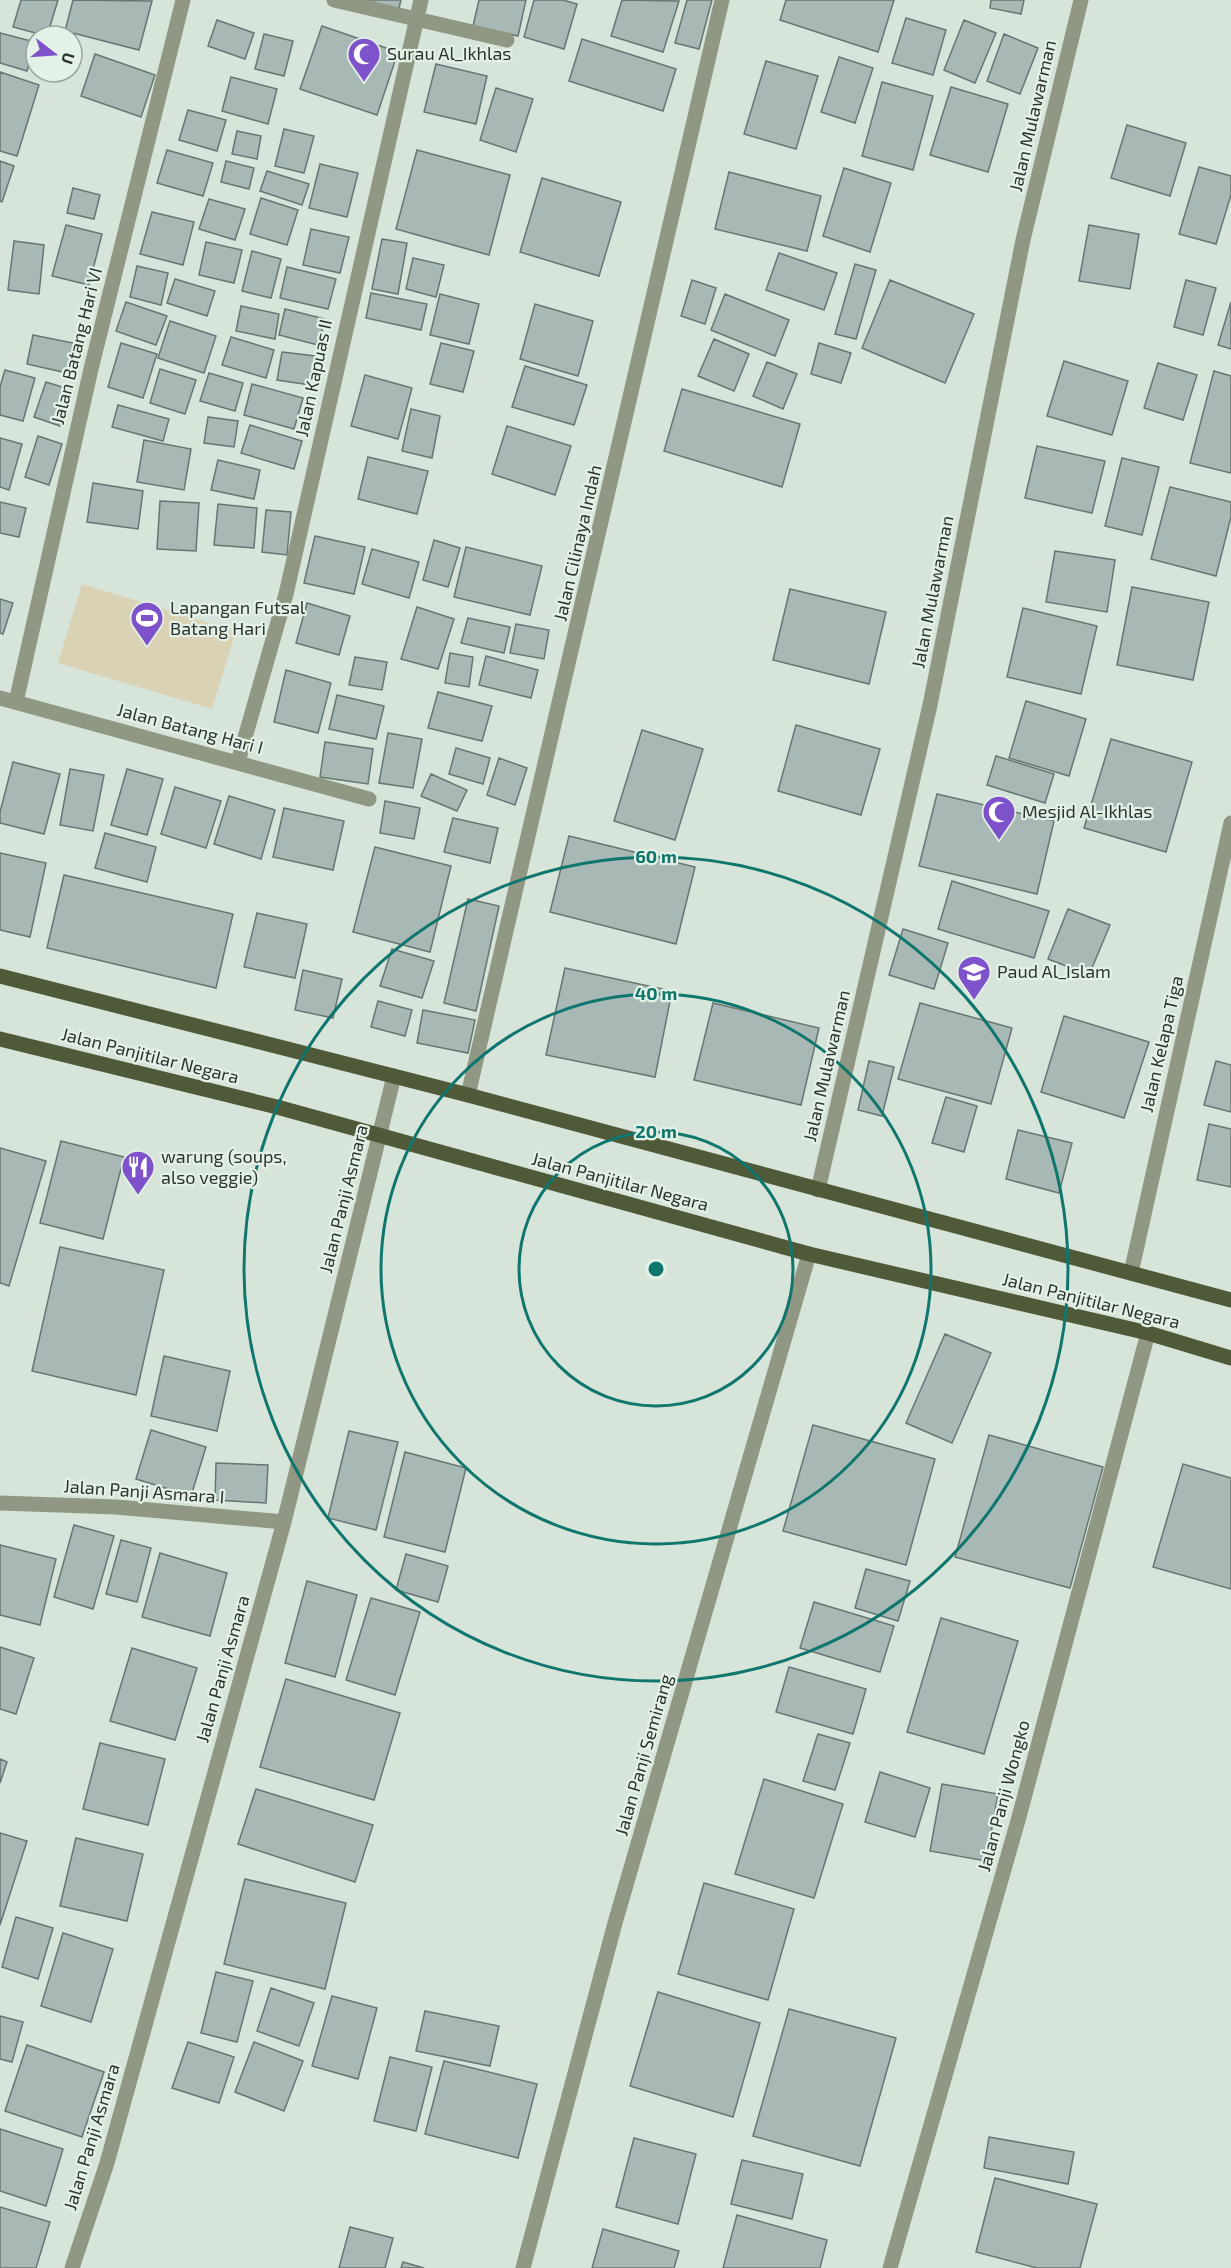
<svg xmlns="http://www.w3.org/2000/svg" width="1231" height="2268" font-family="'Exo 2',sans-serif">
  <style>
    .green { fill: #dad2b5 }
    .building { fill: #a8b9b5; stroke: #667672; stroke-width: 1.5 }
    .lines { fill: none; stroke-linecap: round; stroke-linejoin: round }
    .minor { stroke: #909783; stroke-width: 15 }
    .major { stroke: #505a38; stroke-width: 15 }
    .ring { fill: none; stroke: #0f766e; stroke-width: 3 }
    .labels { text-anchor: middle; stroke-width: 4.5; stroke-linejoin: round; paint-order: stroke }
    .poi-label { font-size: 18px; fill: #2e342f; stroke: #e4f1e6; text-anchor: start }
    .street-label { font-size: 18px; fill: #2e342f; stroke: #e4f1e6 }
    .centre { fill: #0f766e; stroke: #e4f1e6; stroke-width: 3 }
    .ring-label { font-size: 18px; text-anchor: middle; font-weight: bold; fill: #0f766e; stroke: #e4f1e6; stroke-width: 4.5; stroke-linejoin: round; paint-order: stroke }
  </style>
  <rect width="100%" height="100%" fill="#d7e4d9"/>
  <path class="green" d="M82,584L236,631L212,709L58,663Z"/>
  <path class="building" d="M21,0H58L47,36L13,27Z
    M73,0L152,1L139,50L65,31Z
    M355,0H401L398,12Z
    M479,0H526L518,36L473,26Z
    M534,0H563L577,4L564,49L524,37Z
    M622,0L679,1L663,52L611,36Z
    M687,0H712L699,49L675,43Z
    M786,0H894L878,52L780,20Z
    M991,0H1024L1021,14L990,8Z
    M906,18L946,30L933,75L892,63Z
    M217,20L254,33L245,59L208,46Z
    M964,20L996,33L975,83L944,70Z
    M322,26L398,52L377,115L300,89Z
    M0,33L35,42L27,71L0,63Z
    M264,34L293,41L284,76L255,69Z
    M1004,34L1038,48L1020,94L987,81Z
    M582,39L676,69L663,111L569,81Z
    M95,54L155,75L141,117L81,96Z
    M839,57L873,68L855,123L821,112Z
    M766,61L818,76L796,149L744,134Z
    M436,64L487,76L476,124L424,112Z
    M0,72L39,85L17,156L0,151Z
    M231,77L277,89L268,124L222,111Z
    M882,82L933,96L913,170L862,156Z
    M951,87L1008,104L988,172L930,155Z
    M496,88L533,99L516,152L480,140Z
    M188,110L226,120L217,151L179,140Z
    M1127,125L1186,143L1170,196L1111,178Z
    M284,129L314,136L304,173L275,166Z
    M237,131L261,136L257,159L232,154Z
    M167,150L213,163L203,196L157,183Z
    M417,150L510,175L489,255L396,229Z
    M0,161L14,166L2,202L0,201Z
    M226,161L254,168L249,189L221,182Z
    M320,164L358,173L347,217L309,208Z
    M1199,167L1231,176V195L1216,244L1179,234Z
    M844,168L891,183L870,252L823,236Z
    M267,171L309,184L302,205L260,191Z
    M729,172L821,196L807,251L715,229Z
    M542,178L621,202L599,276L520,252Z
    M73,188L100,195L94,219L67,213Z
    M261,198L298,210L287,245L250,234Z
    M209,199L245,209L235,240L199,229Z
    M152,212L194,222L183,265L140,254Z
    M66,225L102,234L89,285L52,276Z
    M1089,225L1139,234L1130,289L1079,281Z
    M311,229L349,237L340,273L303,265Z
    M382,239L407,243L398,294L372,289Z
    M14,241L44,245L39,294L8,290Z
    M206,242L242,250L234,283L199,275Z
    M252,251L281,259L271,298L242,291Z
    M779,253L837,273L824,310L766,290Z
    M413,258L444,265L436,297L406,289Z
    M855,264L876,270L856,339L835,334Z
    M137,266L168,273L161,305L130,297Z
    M287,267L336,279L328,309L280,298Z
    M175,279L215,291L207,316L167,303Z
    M692,280L716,288L705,324L681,316Z
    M890,280L974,314L945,383L862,348Z
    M1186,280L1216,288L1203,335L1174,327Z
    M371,293L427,304L421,330L366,318Z
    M440,294L479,304L469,344L430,335Z
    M725,294L789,320L775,356L711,330Z
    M126,302L167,316L156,345L116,331Z
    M1231,302V349L1218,345Z
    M535,304L593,321L578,376L520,359Z
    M241,306L279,314L275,339L236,331Z
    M285,309L325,319L318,345L279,335Z
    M170,321L216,336L204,373L158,358Z
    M33,335L73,343L67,373L27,364Z
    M231,337L274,350L266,378L222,365Z
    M714,339L749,354L734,391L698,376Z
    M121,343L157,354L143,398L108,387Z
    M441,343L474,351L463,392L430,384Z
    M819,343L851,353L841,383L811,374Z
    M282,352L315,356L310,385L277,380Z
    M1064,361L1128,381L1112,435L1047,416Z
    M767,362L797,374L783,409L753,396Z
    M1158,363L1197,375L1183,420L1144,408Z
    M525,366L587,385L574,425L512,407Z
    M160,369L196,380L185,414L150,403Z
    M5,370L35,378L23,421L0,415V387Z
    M1214,371L1231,376V473L1190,463Z
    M209,373L243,383L235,411L200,401Z
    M365,375L412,388L398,439L351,426Z
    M46,382L72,390L60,426L34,417Z
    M252,384L303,398L294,429L244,415Z
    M682,389L800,424L782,487L664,451Z
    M118,405L169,419L163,441L112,427Z
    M411,409L440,416L432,458L402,451Z
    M208,417L238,421L234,447L204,443Z
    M250,425L302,441L294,469L241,453Z
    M507,426L571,446L555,495L492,474Z
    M38,436L62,444L49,485L25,477Z
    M0,438L22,444L9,490L0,487Z
    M144,440L191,449L184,490L137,482Z
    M1037,446L1105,461L1092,513L1025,498Z
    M368,457L428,471L417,514L358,499Z
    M1122,458L1159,467L1142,535L1105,526Z
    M218,460L260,470L254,499L211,490Z
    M93,483L143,491L138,529L87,522Z
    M1170,487L1231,502V517L1216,576L1151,559Z
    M160,501L199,503L196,551L157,549Z
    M0,502L26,508L19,537L0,533Z
    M218,504L257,508L254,548L214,545Z
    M266,510L291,512L287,555L262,552Z
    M315,536L365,547L354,594L304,583Z
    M434,540L460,548L448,587L423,580Z
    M466,547L542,566L530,615L454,597Z
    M372,549L419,562L409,598L362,584Z
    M1055,551L1115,560L1107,612L1046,602Z
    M1132,587L1209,602L1193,680L1117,665Z
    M790,589L886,612L869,684L773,660Z
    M0,599L13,603L3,634L0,633Z
    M307,603L350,616L339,655L296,643Z
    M417,607L454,619L438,669L401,659Z
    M1023,608L1097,626L1081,694L1007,677Z
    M468,618L510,627L504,653L461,643Z
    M516,624L549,630L544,659L510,653Z
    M450,653L473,657L469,687L445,683Z
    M486,656L538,670L531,698L479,685Z
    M355,657L387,662L382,690L349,685Z
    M286,670L331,683L318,733L274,722Z
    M438,692L492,706L482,741L428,728Z
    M337,695L384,706L376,739L329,729Z
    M1026,701L1086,719L1069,776L1009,758Z
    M796,725L880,749L861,815L778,791Z
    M642,730L703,749L675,840L614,821Z
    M388,733L422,739L413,788L379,783Z
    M1111,739L1192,762L1166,852L1084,828Z
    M325,742L373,749L368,784L320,777Z
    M456,748L490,758L483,784L449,774Z
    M996,756L1054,774L1045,803L987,785Z
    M499,758L527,768L515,805L487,795Z
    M13,762L60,774L44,834L0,823V812Z
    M70,769L104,775L93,831L60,825Z
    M127,769L163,779L147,835L111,825Z
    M431,774L467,790L457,811L421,796Z
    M175,787L221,801L206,848L161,834Z
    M937,794L1054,821L1037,894L919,866Z
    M229,796L275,810L261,859L214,844Z
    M385,801L420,808L414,839L380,833Z
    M284,808L344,821L333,870L273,857Z
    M453,818L498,828L490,863L444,852Z
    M105,833L156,847L147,882L95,868Z
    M569,836L695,867L676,944L550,912Z
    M375,847L451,866L430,952L353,932Z
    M0,853L46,863L30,937L0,930Z
    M64,875L233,914L216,988L47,948Z
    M952,881L1049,911L1034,958L938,929Z
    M468,899L499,906L476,1011L444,1003Z
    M1068,909L1110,925L1089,975L1048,959Z
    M257,913L307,924L295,978L244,967Z
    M903,929L948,943L934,989L889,975Z
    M392,949L434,961L422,998L380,986Z
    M565,968L672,991L655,1077L546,1055Z
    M303,970L342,979L333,1018L295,1010Z
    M378,1001L412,1010L405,1036L371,1027Z
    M713,1003L819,1028L801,1105L694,1080Z
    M920,1003L1012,1028L991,1104L898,1079Z
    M423,1010L475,1020L468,1053L417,1043Z
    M1064,1016L1149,1042L1124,1118L1041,1092Z
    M869,1061L894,1067L882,1116L858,1110Z
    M1216,1061L1231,1065V1112L1204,1105Z
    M946,1097L977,1106L964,1152L932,1143Z
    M1209,1124L1231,1129V1187L1197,1180Z
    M1018,1130L1072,1143L1059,1193L1006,1179Z
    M61,1141L124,1157L103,1239L40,1223Z
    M0,1148L46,1161L9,1286L0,1283Z
    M60,1247L164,1270L136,1395L32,1371Z
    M945,1334L991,1353L952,1443L906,1423Z
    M164,1356L230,1371L217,1431L151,1416Z
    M813,1425L935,1459L906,1565L783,1531Z
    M151,1430L206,1447L191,1496L136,1479Z
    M349,1431L398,1442L376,1530L328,1518Z
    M989,1435L1103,1467L1070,1588L955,1557Z
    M405,1452L466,1468L445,1552L384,1537Z
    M216,1463L268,1465L266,1503L215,1500Z
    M1183,1464L1231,1478V1589L1153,1567Z
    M74,1525L114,1536L93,1609L54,1597Z
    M121,1540L151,1548L137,1602L106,1594Z
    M0,1545L56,1559L40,1625L0,1615Z
    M160,1553L227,1573L210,1636L142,1617Z
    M406,1554L448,1566L438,1602L396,1590Z
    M866,1569L910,1581L898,1621L855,1608Z
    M307,1581L357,1595L335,1677L285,1663Z
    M371,1598L420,1612L395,1695L346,1680Z
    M814,1602L894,1626L880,1672L800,1648Z
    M941,1618L1018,1641L984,1754L907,1732Z
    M0,1647L34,1658L16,1714L0,1709Z
    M132,1648L197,1668L175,1740L110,1721Z
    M789,1667L866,1689L853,1734L776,1712Z
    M286,1679L400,1713L374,1800L260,1767Z
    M818,1734L850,1743L835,1790L803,1781Z
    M100,1743L165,1759L148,1825L83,1809Z
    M0,1759L7,1762L0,1783Z
    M880,1772L930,1788L915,1837L865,1822Z
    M764,1779L843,1804L814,1898L735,1874Z
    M942,1784L998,1794L986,1861L930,1851Z
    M256,1789L373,1825L355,1882L238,1844Z
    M0,1833L27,1841L0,1925Z
    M76,1838L143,1854L127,1921L60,1906Z
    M245,1879L346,1903L325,1989L224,1964Z
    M704,1883L794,1909L768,2000L678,1974Z
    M16,1917L53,1928L38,1979L2,1967Z
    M63,1933L113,1949L91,2022L41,2006Z
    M216,1972L253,1981L237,2042L201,2033Z
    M271,1988L314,2003L299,2046L257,2031Z
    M658,1992L760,2023L733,2117L630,2086Z
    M332,1996L377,2008L358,2079L312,2066Z
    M789,2009L896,2038L860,2166L753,2136Z
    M425,2011L499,2026L490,2066L416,2051Z
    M0,2016L23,2022L12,2062L0,2059Z
    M188,2042L234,2057L219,2103L172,2088Z
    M254,2042L303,2061L284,2111L235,2092Z
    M27,2045L104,2072L82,2137L5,2111Z
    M390,2057L432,2067L416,2131L374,2121Z
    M444,2061L537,2084L518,2158L425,2134Z
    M0,2129L63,2149L46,2206L0,2191Z
    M989,2137L1074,2152L1068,2184L984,2168Z
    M634,2138L696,2154L678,2224L616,2207Z
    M742,2160L803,2174L792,2219L731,2204Z
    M995,2178L1097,2204L1080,2268H1037L976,2252Z
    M0,2207L50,2222L36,2268H0Z
    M737,2215L827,2240L820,2268H723Z
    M350,2227L393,2238L385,2268H339Z
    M603,2229L679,2251L674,2268H592Z
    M403,2262L424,2268H401Z"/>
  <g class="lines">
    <path class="minor" d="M334,0L507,40
      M0,698L369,799
      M16,702L91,369L183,0
      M238,762L286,594L421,0
      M468,1095L722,0
      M818,1190L930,705L1023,240L1081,0
      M1131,1273L1231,823
      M0,1503L116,1507L284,1522
      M72,2268L107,2163L284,1522L394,1076
      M523,2268L615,1923L809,1254
      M890,2268L1019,1817L1148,1333"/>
    <path class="major" d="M0,976L468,1095L1231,1300
      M0,1039L277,1107L809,1254L1148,1333L1231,1358"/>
  </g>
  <g class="ring">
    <circle cx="656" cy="1269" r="137"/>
    <circle cx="656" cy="1269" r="275"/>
    <circle cx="656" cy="1269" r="412"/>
  </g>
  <defs>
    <g id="mosque-pin" transform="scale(1.725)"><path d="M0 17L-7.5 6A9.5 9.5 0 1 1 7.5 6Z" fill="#7d52cb" stroke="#e4f1e6"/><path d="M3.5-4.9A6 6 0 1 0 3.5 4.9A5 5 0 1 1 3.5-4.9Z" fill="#fff"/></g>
    <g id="stadium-pin" transform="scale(1.725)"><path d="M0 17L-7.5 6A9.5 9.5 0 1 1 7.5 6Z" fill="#7d52cb" stroke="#e4f1e6"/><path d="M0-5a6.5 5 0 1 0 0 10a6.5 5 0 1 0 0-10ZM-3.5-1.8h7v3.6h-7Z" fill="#fff"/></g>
    <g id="school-pin" transform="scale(1.725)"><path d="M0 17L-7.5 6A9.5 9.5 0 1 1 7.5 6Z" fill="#7d52cb" stroke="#e4f1e6"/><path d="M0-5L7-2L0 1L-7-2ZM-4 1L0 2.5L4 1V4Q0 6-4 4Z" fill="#fff"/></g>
    <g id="restaurant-pin" transform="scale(1.725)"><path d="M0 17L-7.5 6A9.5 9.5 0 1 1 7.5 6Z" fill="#7d52cb" stroke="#e4f1e6"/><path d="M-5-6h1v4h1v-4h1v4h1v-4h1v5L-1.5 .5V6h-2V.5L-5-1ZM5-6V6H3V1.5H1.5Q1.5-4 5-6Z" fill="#fff"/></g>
  </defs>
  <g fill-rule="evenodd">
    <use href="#mosque-pin" x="364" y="54"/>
    <use href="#stadium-pin" x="147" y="618"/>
    <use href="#mosque-pin" x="999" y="812"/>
    <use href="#school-pin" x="974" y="972"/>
    <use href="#restaurant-pin" x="138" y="1167"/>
  </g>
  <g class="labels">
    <g class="poi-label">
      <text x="387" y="60">Surau Al_Ikhlas</text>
      <text x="170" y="614">Lapangan Futsal<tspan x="170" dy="21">Batang Hari</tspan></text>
      <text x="1022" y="818">Mesjid Al-Ikhlas</text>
      <text x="997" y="978">Paud Al_Islam</text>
      <text x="161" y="1163">warung (soups,<tspan x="161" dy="21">also veggie)</tspan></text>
    </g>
    <g class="street-label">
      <text transform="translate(1033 116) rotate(-77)" y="6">Jalan Mulawarman</text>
      <text transform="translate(77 346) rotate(-76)" y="6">Jalan Batang Hari VI</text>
      <text transform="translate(314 378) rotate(-78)" y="6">Jalan Kapuas II</text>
      <text transform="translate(578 543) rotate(-77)" y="6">Jalan Cilinaya Indah</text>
      <text transform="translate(933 592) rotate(-79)" y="6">Jalan Mulawarman</text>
      <text transform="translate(190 729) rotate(15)" y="6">Jalan Batang Hari I</text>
      <text transform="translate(1162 1044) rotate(-77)" y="6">Jalan Kelapa Tiga</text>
      <text transform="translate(150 1056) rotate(14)" y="6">Jalan Panjitilar Negara</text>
      <text transform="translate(827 1066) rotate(-77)" y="6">Jalan Mulawarman</text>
      <text transform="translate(620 1182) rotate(15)" y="6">Jalan Panjitilar Negara</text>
      <text transform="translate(344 1199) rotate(-76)" y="6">Jalan Panji Asmara</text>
      <text transform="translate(1091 1301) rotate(14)" y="6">Jalan Panjitilar Negara</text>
      <text transform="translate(144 1492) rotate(4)" y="6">Jalan Panji Asmara I</text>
      <text transform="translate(223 1669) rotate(-74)" y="6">Jalan Panji Asmara</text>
      <text transform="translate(644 1755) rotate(-74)" y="6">Jalan Panji Semirang</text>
      <text transform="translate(1004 1796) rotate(-75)" y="6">Jalan Panji Wongko</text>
      <text transform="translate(92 2137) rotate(-73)" y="6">Jalan Panji Asmara</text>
    </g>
  </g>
  <circle cx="656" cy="1269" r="9" class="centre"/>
  <g class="ring-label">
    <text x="656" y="863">60 m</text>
    <text x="656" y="1000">40 m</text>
    <text x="656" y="1138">20 m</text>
  </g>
  <g transform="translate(54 54) rotate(107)"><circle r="28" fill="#e4f1e6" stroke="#9ba59d" stroke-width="1.5"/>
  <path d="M0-4.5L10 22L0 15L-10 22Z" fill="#7d52cb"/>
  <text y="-9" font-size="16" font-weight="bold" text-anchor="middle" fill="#2e342f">U</text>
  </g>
</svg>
